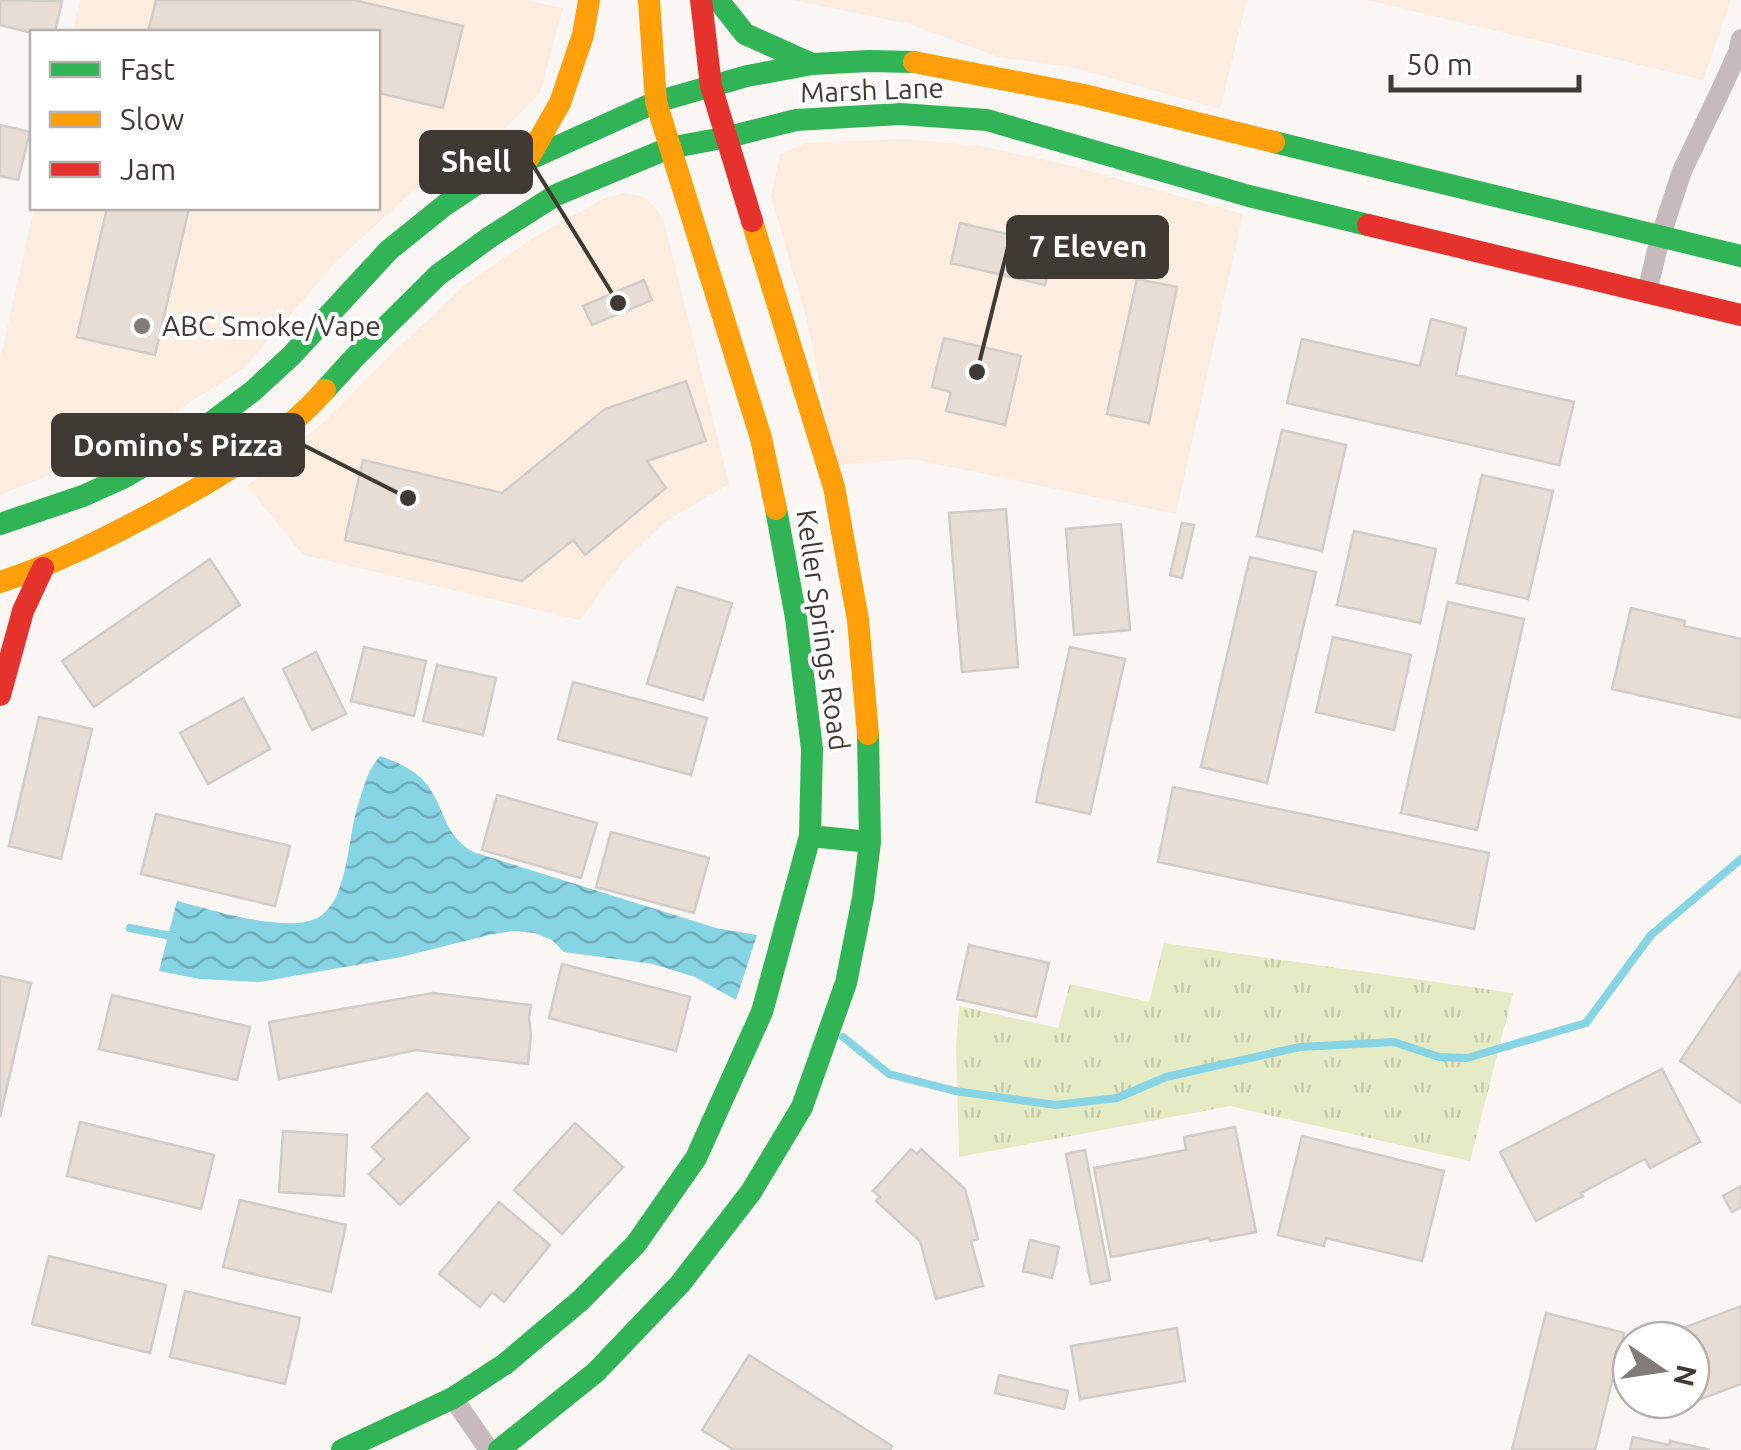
<svg xmlns="http://www.w3.org/2000/svg" width="1741" height="1450" font-family="Ubuntu,sans-serif">
  <style>
    .built { fill: #fcede0 }
    .grass { fill: url(#grass-tufts) }
    .water { fill: url(#water-waves) }
    .lines { fill: none; stroke-linecap: round; stroke-linejoin: round }
    .stream { stroke: #86d4e4; stroke-width: 8 }
    .building { fill: #e7ddd5; stroke: #d0ccc8; stroke-width: 2.5 }
    .street { stroke: #c6babc; stroke-width: 20 }
    .fast { stroke: #30b455; stroke-width: 22 }
    .slow { stroke: #ff9f0a; stroke-width: 22 }
    .jam { stroke: #e5322d; stroke-width: 22 }
    .poi-dot { fill: #817c77; stroke: #fff; stroke-width: 4 }
    .labels { text-anchor: middle; stroke-width: 8; stroke-linejoin: round; paint-order: stroke }
    .street-label { font-size: 28px; fill: #403a34; stroke: #fff }
    .poi-label { font-size: 28px; fill: #403a34; stroke: #fff; text-anchor: start }
    .leader { fill: none; stroke: #403a34; stroke-width: 4 }
    .callout-dot { fill: #403a34; stroke: #fff; stroke-width: 4 }
    .callout { fill: #403a34; stroke: #403a34; stroke-width: 4 }
    .callout-label { font-size: 30px; text-anchor: middle; font-weight: bold; fill: #fff }
  </style>
  <defs>
    <pattern id="grass-tufts" width="24" height="20" patternUnits="userSpaceOnUse" patternTransform="scale(2.5)"><rect width="24" height="20" fill="#e5ebc5"/><path d="M3 7l-1-3M5 7V3M7 7l1-3M15 17l-1-3M17 17v-4M19 17l1-3" fill="none" stroke="#c6caaa"/></pattern>
    <pattern id="water-waves" width="16" height="10" patternUnits="userSpaceOnUse" patternTransform="scale(2.5)"><rect width="16" height="10" fill="#86d4e4"/><path d="M0 5q4-4 8 0t8 0" fill="none" stroke="#6fadba"/></pattern>
  </defs>
  <rect width="100%" height="100%" fill="#faf6f3"/>
  <path class="built" d="M80,0H526L563,8L540,93L503,130L419,185L336,262L245,367L141,434L50,475L0,495V360L34,208H378V32H73Z
    M792,0H1247L1220,109L1071,67L998,57L909,24Z
    M1366,0H1731L1703,80Z
    M904,139L981,146L1072,166L1243,214L1176,514L912,459L836,465L807,320L771,196L780,155L805,143Z
    M625,193L641,196L654,206L664,221L729,484L665,522L622,563L580,620L303,555L247,486L325,421L386,359L468,282L536,236L607,197Z"/>
  <path class="grass" d="M1164,943L1513,993L1470,1161L1230,1106L959,1157L956,1047L959,1006L1058,1028L1070,984L1149,1002Z"/>
  <path class="water" d="M380,756C396,761 419,772 428,786C446,811 443,834 473,852L716,928L757,935L736,1000L695,977L653,964L564,952L552,940L535,933L513,931L493,934L401,957L260,982L200,979L159,971L177,901C209,909 295,937 322,915C327,911 333,903 336,897C349,868 349,835 358,805C364,787 367,771 380,756Z"/>
  <g class="lines">
    <path class="stream" d="M130,928L176,937
      M843,1037L889,1074L955,1091L1056,1105L1117,1098L1166,1077L1300,1047L1394,1042L1439,1057L1467,1058L1586,1023L1651,935L1741,859"/>
  </g>
  <path class="building" d="M0,0L62,1L55,32L32,33L0,25Z
    M156,0H354L463,26L443,108L378,93V32H148Z
    M0,125L30,132L18,180L0,176Z
    M107,208H189L155,355L77,337Z
    M960,223L1055,245L1045,285L951,263Z
    M1137,279L1177,287L1149,423L1107,414Z
    M644,280L652,300L592,325L583,306Z
    M1431,319L1466,328L1456,375L1574,402L1559,465L1287,403L1302,339L1420,366Z
    M944,338L1021,356L1005,425L946,411L951,392L932,387Z
    M686,381L706,441L647,461L666,488L585,555L573,540L522,581L345,540L363,460L502,493L605,409Z
    M1282,430L1346,445L1322,551L1257,536Z
    M1482,475L1553,491L1528,599L1457,583Z
    M1006,509L1018,667L962,672L949,513Z
    M1182,523L1194,525L1182,578L1170,575Z
    M1121,524L1130,630L1074,635L1066,529Z
    M1354,531L1436,549L1420,623L1337,605Z
    M1250,557L1316,572L1267,783L1201,767Z
    M210,559L240,605L94,707L62,661Z
    M677,587L732,603L703,700L647,684Z
    M1448,602L1524,619L1477,830L1401,813Z
    M1631,608L1685,621L1684,626L1741,639V718L1612,689Z
    M1333,637L1411,655L1394,730L1316,712Z
    M364,647L426,661L414,716L351,701Z
    M1070,647L1125,659L1090,814L1036,802Z
    M316,652L346,714L312,730L283,669Z
    M437,665L496,678L483,735L423,721Z
    M573,682L707,718L691,775L558,739Z
    M243,698L270,749L208,784L180,733Z
    M39,717L92,729L61,859L9,846Z
    M1173,787L1489,853L1474,929L1158,862Z
    M497,795L597,823L581,878L482,850Z
    M156,814L290,846L275,906L141,874Z
    M611,832L709,858L694,913L596,887Z
    M969,945L1049,963L1036,1017L957,999Z
    M562,964L690,997L676,1051L549,1018Z
    M1741,971V1103L1680,1061Z
    M0,976L31,983L0,1117Z
    M433,993L531,1005L529,1018L531,1035L528,1064L416,1050L279,1079L269,1022Z
    M112,995L250,1027L237,1080L99,1049Z
    M1662,1069L1700,1142L1650,1168L1645,1159L1581,1193L1583,1196L1536,1221L1500,1152Z
    M427,1093L469,1138L400,1205L369,1174L384,1159L372,1147Z
    M80,1122L214,1155L201,1209L67,1176Z
    M575,1123L623,1167L562,1234L514,1190Z
    M1235,1127L1256,1232L1210,1241L1209,1238L1111,1257L1094,1168L1186,1150L1184,1137Z
    M283,1131L347,1135L344,1196L279,1192Z
    M1302,1136L1444,1171L1422,1261L1326,1238L1324,1246L1278,1235Z
    M911,1149L917,1154L921,1149L965,1189L978,1239L971,1241L983,1286L936,1299L920,1241L876,1201L880,1197L873,1191Z
    M1085,1150L1110,1280L1091,1284L1066,1154Z
    M1741,1186V1207L1732,1212L1723,1196Z
    M240,1200L346,1225L331,1292L223,1267Z
    M499,1202L550,1245L504,1302L492,1292L480,1307L439,1274Z
    M1030,1240L1059,1247L1052,1278L1023,1271Z
    M49,1256L166,1285L150,1353L32,1324Z
    M185,1291L300,1318L285,1384L170,1357Z
    M1741,1306V1384L1672,1410L1668,1400H1691V1340H1652Z
    M1546,1313L1624,1333L1595,1450H1512Z
    M1177,1328L1185,1381L1080,1399L1071,1346Z
    M749,1355L892,1446L890,1450H734L702,1430Z
    M999,1375L1068,1391L1064,1409L995,1393Z
    M1633,1437L1669,1445L1670,1441L1710,1450H1630Z"/>
  <g class="lines">
    <path class="street" d="M1647,292L1660,238L1682,171L1719,94L1738,52L1741,39
      M453,1398L489,1450"/>
    <path class="fast" d="M718,0L745,34L812,64
      M1274,142L1741,256
      M325,390L355,357L438,275L490,237L556,195L669,148L728,137L796,120L900,114L987,120L1249,196L1368,225
      M0,524L83,496L123,478L182,444L253,391L291,356L389,250L445,205L481,181L656,102L747,76L812,64L869,61L914,62
      M810,836L870,842
      M342,1450L453,1398L505,1364L581,1300L636,1244L696,1158L762,1012L810,836L812,749L796,618L776,509
      M499,1450L596,1372L680,1284L751,1192L802,1107L846,983L863,898L870,842L868,734"/>
    <path class="slow" d="M649,0L656,102L761,438L776,509
      M914,62L1084,95L1274,142
      M528,159L560,103L583,35L589,0
      M752,221L834,487L858,620L868,734
      M0,582C52,565 100,541 149,515C212,482 277,444 325,390"/>
    <path class="jam" d="M701,0L711,86L752,221
      M1368,225L1741,315
      M0,695L23,611L43,568"/>
  </g>
  <circle class="poi-dot" cx="142" cy="326" r="10"/>
  <g class="labels">
    <g class="street-label">
      <text transform="translate(872 90) rotate(-2)" y="10">Marsh Lane</text>
      <text transform="translate(823 630) rotate(82)" y="10">Keller Springs Road</text>
    </g>
    <g class="poi-label">
      <text x="162" y="336">ABC Smoke/Vape</text>
    </g>
  </g>
  <path class="leader" d="M618 303L531 162M977 372L1008 247M408 498L303 445"/>
  <g class="callout-dot">
    <circle cx="618" cy="303" r="10"/>
    <circle cx="977" cy="372" r="10"/>
    <circle cx="408" cy="498" r="10"/>
  </g>
  <g class="callout">
    <rect x="421" y="132" width="110" height="60" rx="10"/>
    <rect x="1008" y="217" width="159" height="60" rx="10"/>
    <rect x="53" y="415" width="250" height="60" rx="10"/>
  </g>
  <g class="callout-label">
    <text x="476" y="172">Shell</text>
    <text x="1088" y="257">7 Eleven</text>
    <text x="178" y="456">Domino's Pizza</text>
  </g>
  <rect x="30" y="30" width="350" height="180" fill="#ffffff" stroke="#b3b0ae" stroke-width="2.5"/>
  <rect x="50" y="62" width="50" height="15" fill="#30b455" stroke="#b3b0ae" stroke-width="2.5"/>
  <text x="120" y="80" font-size="30" fill="#403a34">Fast</text>
  <rect x="50" y="112" width="50" height="15" fill="#ff9f0a" stroke="#b3b0ae" stroke-width="2.5"/>
  <text x="120" y="130" font-size="30" fill="#403a34">Slow</text>
  <rect x="50" y="162" width="50" height="15" fill="#e5322d" stroke="#b3b0ae" stroke-width="2.5"/>
  <text x="120" y="180" font-size="30" fill="#403a34">Jam</text>
  <g transform="translate(1661 1370) rotate(103)"><circle r="48" fill="#ffffff" stroke="#b3b0ae" stroke-width="2.5"/>
  <path d="M0-8L18 38L0 25L-18 38Z" fill="#817c77"/>
  <text y="-15" font-size="28" font-weight="bold" text-anchor="middle" fill="#403a34">N</text>
  </g>
  <path d="M1391 75v15h188v-15" fill="none" stroke="#403a34" stroke-width="5"/>
  <text x="1406" y="75" font-size="30" fill="#403a34" stroke="#ffffff" stroke-width="8" paint-order="stroke">50 m</text>
</svg>
